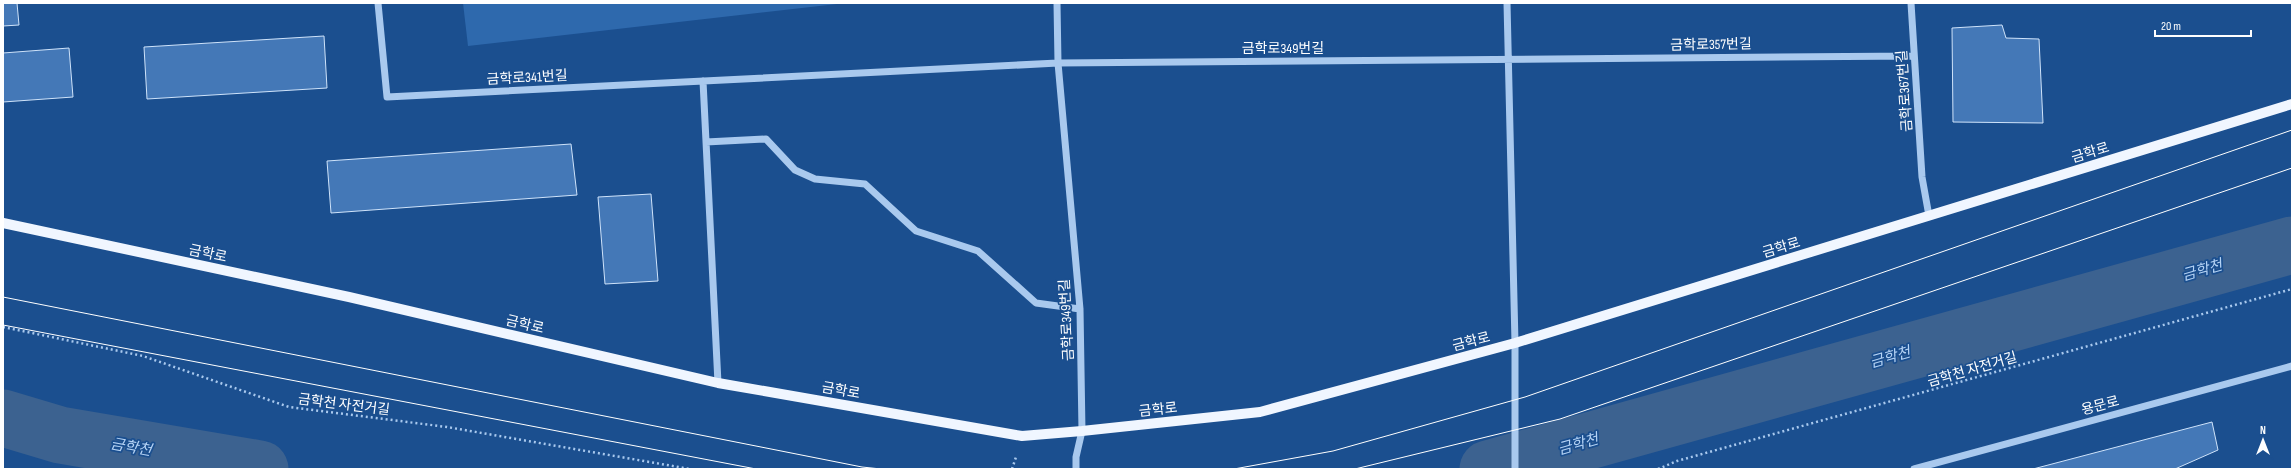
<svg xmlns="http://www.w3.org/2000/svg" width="2295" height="472" font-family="'Sofia Sans Condensed','Noto Sans KR',sans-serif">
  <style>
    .green { fill: #2e69ad }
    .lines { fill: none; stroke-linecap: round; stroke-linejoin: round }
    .river { stroke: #3c6290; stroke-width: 57 }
    .building { fill: #4478b7; stroke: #cfe3fa }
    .path { stroke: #a9c9ee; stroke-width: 2.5; stroke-dasharray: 2 3; stroke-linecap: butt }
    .minor { stroke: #a9c9ee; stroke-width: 7 }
    .major { stroke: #f0f6ff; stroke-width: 10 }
    .tram { stroke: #fff; stroke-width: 1 }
    .labels { text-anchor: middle; stroke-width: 3.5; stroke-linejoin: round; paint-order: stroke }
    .street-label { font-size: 14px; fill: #fff; stroke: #1b4f8f }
    .water-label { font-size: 15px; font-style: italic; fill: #b5d3f5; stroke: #1b4f8f }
  </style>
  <rect width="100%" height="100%" fill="#1b4f8f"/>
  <path class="green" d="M463,3H837V4L468,46Z"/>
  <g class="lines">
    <path class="river" d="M3,418L60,435L260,469
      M1488,469L2292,245"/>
  </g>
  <path class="building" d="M3,3H17L19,25L3,26Z
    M2002,25L2006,38L2039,39L2043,123L1953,122L1952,28Z
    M324,36L327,88L147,99L144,47Z
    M69,48L73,97L3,102V53Z
    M571,144L577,195L331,213L327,161Z
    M651,194L658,281L605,284L598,197Z
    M2212,422L2218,450L2175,469H2033Z"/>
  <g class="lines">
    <path class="path" d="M3,327L143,356L289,407L447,427L690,469
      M1012,469L1016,457
      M1658,469L1677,461L2292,289"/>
    <path class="minor" d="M378,3L387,97L1058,63L1914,56
      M1057,3L1058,63L1080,309L1082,431L1076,457V469
      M1507,3L1515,343V469
      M1911,3L1922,177L1929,216
      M703,81L718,383
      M706,142L766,139L795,170L815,179L865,184L916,231L978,251L1036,303L1080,309
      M1914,469L2292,366"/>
    <path class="major" d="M3,223L349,297L718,383L1022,436L1082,431L1260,412L1515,343L2292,104"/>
    <path class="tram" d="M3,297L862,467L881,469
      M3,325L756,469
      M1234,469L1333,451L1525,397L2292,130
      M1355,469L1560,419L2292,168"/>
  </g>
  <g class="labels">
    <g class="street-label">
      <text transform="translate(1711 44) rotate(-1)" y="5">금학로357번길</text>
      <text x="1283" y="53">금학로349번길</text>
      <text transform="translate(527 77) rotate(-3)" y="5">금학로341번길</text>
      <text transform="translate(1904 91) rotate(-94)" y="5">금학로367번길</text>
      <text transform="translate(2090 152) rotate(-17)" y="5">금학로</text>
      <text transform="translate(1781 247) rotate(-17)" y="5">금학로</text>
      <text transform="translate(208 253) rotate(12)" y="5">금학로</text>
      <text transform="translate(1066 320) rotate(-93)" y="5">금학로349번길</text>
      <text transform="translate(525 324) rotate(13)" y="5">금학로</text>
      <text transform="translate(1471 341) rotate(-15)" y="5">금학로</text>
      <text transform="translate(1972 369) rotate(-16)" y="5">금학천 자전거길</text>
      <text transform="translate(841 390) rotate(10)" y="5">금학로</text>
      <text transform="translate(344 404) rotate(7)" y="5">금학천 자전거길</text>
      <text transform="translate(2100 405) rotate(-15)" y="5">용문로</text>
      <text transform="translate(1158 409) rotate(-6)" y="5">금학로</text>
    </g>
    <g class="water-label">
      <text transform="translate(2202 270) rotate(-16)" y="5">금학천</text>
      <text transform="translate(1890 357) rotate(-16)" y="5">금학천</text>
      <text transform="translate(1578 444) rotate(-16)" y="5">금학천</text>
      <text transform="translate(131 447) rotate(10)" y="5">금학천</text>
    </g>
  </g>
  <rect width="2295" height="472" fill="none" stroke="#ffffff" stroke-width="8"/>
  <g transform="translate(2263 440)" stroke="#1b4f8f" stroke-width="3" paint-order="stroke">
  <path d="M0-3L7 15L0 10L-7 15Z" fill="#ffffff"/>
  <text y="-6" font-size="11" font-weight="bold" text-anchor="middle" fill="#ffffff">N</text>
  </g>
  <path d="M2155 30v6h96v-6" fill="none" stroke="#ffffff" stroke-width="2"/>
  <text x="2161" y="30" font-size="12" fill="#ffffff" stroke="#1b4f8f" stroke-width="3" paint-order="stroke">20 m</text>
</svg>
